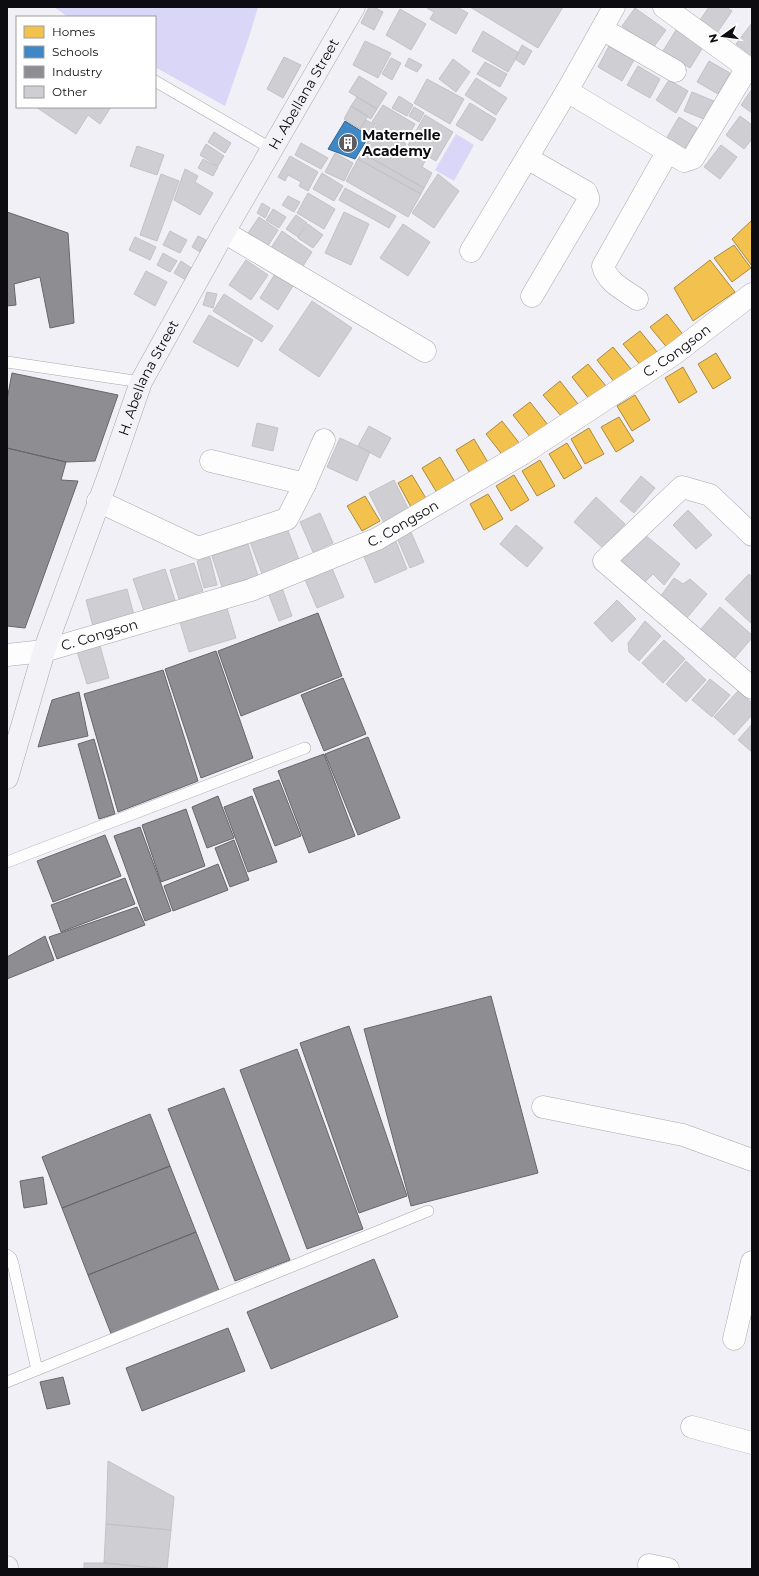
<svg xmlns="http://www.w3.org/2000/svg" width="759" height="1576" font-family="Montserrat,sans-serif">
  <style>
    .green { fill: #d9d6f8 }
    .homes { fill: #f2c14e; stroke: #ad8b3c }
    .schools { fill: #3f88c5; stroke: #30638f }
    .industry { fill: #8d8d92; stroke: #67676b }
    .building { fill: #ceced3; stroke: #c2c2c7 }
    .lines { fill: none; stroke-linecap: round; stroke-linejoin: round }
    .lane-casing { stroke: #a8a8ad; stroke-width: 12 }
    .street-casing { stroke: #a8a8ad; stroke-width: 23 }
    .secondary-casing { stroke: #a8a8ad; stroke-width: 23 }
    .lane { stroke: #fdfdfe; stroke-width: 11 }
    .street { stroke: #fdfdfe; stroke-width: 22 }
    .secondary { stroke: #f3f3f7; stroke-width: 22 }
    .labels { text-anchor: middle; stroke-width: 4; stroke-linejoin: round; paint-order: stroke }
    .street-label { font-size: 14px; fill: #0d0d11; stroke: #fff }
    .poi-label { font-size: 14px; font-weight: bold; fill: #0d0d11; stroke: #fff; text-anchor: start }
  </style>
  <rect width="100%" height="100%" fill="#f0f0f6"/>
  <path class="green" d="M54,7H258L249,37L225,106L155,67V17H68Z
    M456,134L474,145L454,181L435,170Z"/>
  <path class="homes" d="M752,220V266L732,239Z
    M734,245L751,268L732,282L714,258Z
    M710,260L735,292L693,321L674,288Z
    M667,314L685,337L669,350L650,327Z
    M640,331L658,353L642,367L623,344Z
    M613,347L631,369L615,383L597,360Z
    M716,353L731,378L713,389L698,364Z
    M588,364L606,386L590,400L572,377Z
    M683,367L697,392L679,403L665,378Z
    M560,381L578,404L562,417L543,395Z
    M635,395L650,420L632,431L617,406Z
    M530,402L548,425L531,438L513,415Z
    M619,417L634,441L616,452L601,427Z
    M502,421L520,444L504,457L486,434Z
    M589,428L604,454L585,464L571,439Z
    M474,439L489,464L471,475L456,450Z
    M567,443L582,468L564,479L549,454Z
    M440,457L455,482L437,493L422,468Z
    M540,460L555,486L537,496L522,471Z
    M412,475L427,500L412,509L398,483Z
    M514,475L529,500L511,511L496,486Z
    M488,494L503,519L484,530L470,504Z
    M365,496L380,521L362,531L347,506Z"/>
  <path class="schools" d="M345,121L369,136L355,159L328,149Z"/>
  <path class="industry" d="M7,212L68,233L74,323L50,328L40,277L14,284L16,305L7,306Z
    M12,373L118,395L95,461L66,462L7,448V400Z
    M7,448L66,462L61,480L78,481L25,628L7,626Z
    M318,613L342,676L241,716L218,651Z
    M216,651L253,758L201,778L165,669Z
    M163,670L198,781L118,812L84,694Z
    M343,678L366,734L324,751L301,695Z
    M79,692L88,736L38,747L52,700Z
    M368,737L400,818L358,835L325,754Z
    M94,739L115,814L99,819L78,744Z
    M324,754L355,836L309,853L278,771Z
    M279,780L301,836L275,846L253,789Z
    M218,796L234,838L207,848L192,807Z
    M252,796L277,862L248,872L224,807Z
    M186,809L205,866L161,882L142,825Z
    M140,827L171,911L145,921L114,836Z
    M105,835L121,876L53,902L37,861Z
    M234,840L249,880L230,887L215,848Z
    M218,864L228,890L173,911L164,886Z
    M125,878L135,904L61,932L51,905Z
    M137,907L145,925L57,959L49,937Z
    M45,936L54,960L7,979V957Z
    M491,996L538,1173L411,1206L364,1029Z
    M349,1026L407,1196L359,1213L300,1043Z
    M297,1049L363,1229L307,1249L240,1070Z
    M224,1088L290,1260L235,1281L168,1109Z
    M150,1114L170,1166L62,1208L42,1157Z
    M170,1166L196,1232L88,1275L62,1208Z
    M43,1177L47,1204L24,1208L20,1181Z
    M196,1232L220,1293L112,1336L88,1275Z
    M374,1259L398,1317L271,1369L247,1312Z
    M228,1328L245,1371L142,1411L126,1368Z
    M63,1377L70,1404L47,1409L40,1382Z"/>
  <path class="building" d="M369,7H374L383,12L374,30L361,23Z
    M428,7H457L468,13L456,34L430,19L434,12L427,8Z
    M470,7H563L538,48Z
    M709,7H726L732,11L717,33L700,20Z
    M635,8L666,30L653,48L622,26Z
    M400,9L426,24L411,50L386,35Z
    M752,23V56L736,44Z
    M676,30L703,47L690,68L663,51Z
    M483,31L519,53L508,72L472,51Z
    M365,41L391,53L378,78L353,65Z
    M522,45L532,51L524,65L515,59Z
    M609,46L634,60L622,81L598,67Z
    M284,57L301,65L283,98L267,89Z
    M391,58L401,63L392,80L382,74Z
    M409,58L422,65L417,72L405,66Z
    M453,59L470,72L456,92L439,79Z
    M709,61L730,73L718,94L697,82Z
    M485,62L507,74L500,87L477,74Z
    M638,66L660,79L650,98L627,85Z
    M359,76L387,93L377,109L349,92Z
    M476,78L507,98L496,115L465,95Z
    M427,79L464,99L450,124L414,103Z
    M669,80L688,91L676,113L656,100Z
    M752,89V113L741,105Z
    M692,92L714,101L706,120L684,111Z
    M399,96L413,105L407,116L392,108Z
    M357,97L377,109L371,119L351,106Z
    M470,103L496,119L482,141L456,125Z
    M383,105L415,124L405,142L372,122Z
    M351,106L368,116L360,129L344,119Z
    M36,107H111L100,124L88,115L76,134Z
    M414,107L424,113L419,122L409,116Z
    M425,115L453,132L436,161L408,145Z
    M740,116L752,125V139L744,149L726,135Z
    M679,117L697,128L684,150L666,139Z
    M366,120L375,125L369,135L360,129Z
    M376,126L406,144L404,147L426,159L422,167L432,173L424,188L362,153Z
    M214,132L231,143L225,153L208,142Z
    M301,143L328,158L321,169L295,155Z
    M206,144L224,156L218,166L200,155Z
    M721,145L737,157L720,179L704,167Z
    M137,146L164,155L157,175L130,166Z
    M335,153L353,163L344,181L325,172Z
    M362,153L424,188L421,194L358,159Z
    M290,156L318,172L308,191L299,186L301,182L288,175L285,181L278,177Z
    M203,159L218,167L213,176L198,168Z
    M358,159L421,194L408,217L346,181Z
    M185,169L198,176L195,182L213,193L200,215L174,200Z
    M322,173L343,186L334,201L313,189Z
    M161,174L179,181L157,241L140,235Z
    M438,174L459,191L434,228L412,213Z
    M345,188L396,216L389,228L339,200Z
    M308,193L335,209L324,229L297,213Z
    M288,196L300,202L294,212L282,205Z
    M262,203L270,208L265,218L257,213Z
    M273,209L286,217L279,228L266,220Z
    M344,212L369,224L351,265L325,253Z
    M296,215L307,223L298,237L286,229Z
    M259,217L278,230L266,249L246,236Z
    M308,224L323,235L313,248L298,238Z
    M403,224L430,242L408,276L380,258Z
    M170,231L187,240L180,253L163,245Z
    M282,231L312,252L298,274L267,254Z
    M198,236L206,240L200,252L192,247Z
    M135,237L156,247L150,260L129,250Z
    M163,253L177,261L170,272L157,265Z
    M246,260L268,275L251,300L229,285Z
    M181,261L193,269L186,280L174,273Z
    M146,271L167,282L155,306L134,294Z
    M275,274L293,286L278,310L260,298Z
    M207,292L217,294L213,308L203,305Z
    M224,294L273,326L262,342L213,311Z
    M312,301L352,328L319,377L279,350Z
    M209,315L253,340L238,367L193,342Z
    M257,423L278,428L273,451L252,446Z
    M369,426L391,438L380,458L358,446Z
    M340,438L370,452L357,481L327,467Z
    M641,476L655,488L634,513L620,501Z
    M394,480L411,514L386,527L369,493Z
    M596,497L625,524L603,548L574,522Z
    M688,510L712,535L696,549L673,525Z
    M320,513L333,543L313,552L300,522Z
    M516,525L543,548L527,567L500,544Z
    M287,528L301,565L264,579L250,542Z
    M410,530L424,562L410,568L397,538Z
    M644,534L680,564L664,585L653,574L642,585L619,564Z
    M395,539L407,569L375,583L362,552Z
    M248,544L258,576L222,587L212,556Z
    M210,557L217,585L204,588L197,561Z
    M194,563L203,591L179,599L170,570Z
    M331,566L344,597L317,608L304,577Z
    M165,569L175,600L144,611L133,579Z
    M749,574L752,577V624L725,599Z
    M674,578L683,584L690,579L707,594L686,619L660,597Z
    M281,585L292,616L279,621L267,590Z
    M127,589L135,619L94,630L86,600Z
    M617,600L636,619L612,642L594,623Z
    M226,605L236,638L189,652L179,619Z
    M720,607L752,635V638L734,659L701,629Z
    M645,621L661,636L639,661L629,652L628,643Z
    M664,640L685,659L663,683L642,663Z
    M99,642L109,678L87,684L76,648Z
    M686,661L706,680L686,702L666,684Z
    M710,679L730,695L712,717L692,700Z
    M738,691L752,703V715L734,735L714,717Z
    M752,724V752L738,740Z
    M108,1461L174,1497L171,1530L106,1524Z
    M106,1524L171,1530L167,1569L104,1563Z
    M84,1563H104L167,1569H84Z"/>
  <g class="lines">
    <g class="lane-casing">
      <path id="lane" d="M155,81L272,149
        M7,362L141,382
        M7,862L305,748
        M7,1255L11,1258L13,1264L37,1370
        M7,1382L428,1211"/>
    </g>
    <g class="street-casing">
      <g id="street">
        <path d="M664,7L752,71"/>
        <path d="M602,29L675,71"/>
        <path d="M567,91L684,161L693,158L747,68"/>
        <path d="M527,158L586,192L588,197V201L532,296"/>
        <path d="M224,232L425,351"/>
        <path d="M471,251L567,91L614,7"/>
        <path d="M637,299C624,290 607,282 603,266L668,151"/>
        <path d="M211,461L305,484"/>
        <path d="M98,501L198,548L287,519L305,484L324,440"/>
        <path d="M752,535L710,495L682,487L604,561L752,688"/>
        <path id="s1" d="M7,655L44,651L251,590L377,539L522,454L674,354L752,294"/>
        <path d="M543,1107L683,1135L752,1160"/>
        <path d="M734,1339L752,1262"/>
        <path d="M692,1427L752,1443"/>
        <path d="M649,1565L668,1569"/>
      </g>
    </g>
    <g class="secondary-casing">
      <g id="secondary">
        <path id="s2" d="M7,778L44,651L110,472L141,382L224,232L354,7"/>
        <path d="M7,1567V1569"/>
      </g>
    </g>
    <use href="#lane" class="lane"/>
    <use href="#street" class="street"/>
    <use href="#secondary" class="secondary"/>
  </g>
  <defs>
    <g id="building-disc" transform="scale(1)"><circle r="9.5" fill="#5c5c61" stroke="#fff"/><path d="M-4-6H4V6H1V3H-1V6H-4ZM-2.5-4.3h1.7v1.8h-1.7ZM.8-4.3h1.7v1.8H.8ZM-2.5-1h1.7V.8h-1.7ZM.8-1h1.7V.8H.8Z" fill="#fff"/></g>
  </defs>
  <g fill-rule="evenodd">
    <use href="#building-disc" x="348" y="143"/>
  </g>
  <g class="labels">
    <g class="street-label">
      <text dy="5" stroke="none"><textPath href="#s2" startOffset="749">H. Abellana Street</textPath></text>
      <text dy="5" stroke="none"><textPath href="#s1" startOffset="743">C. Congson</textPath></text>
      <text dy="5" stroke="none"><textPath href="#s2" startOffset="425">H. Abellana Street</textPath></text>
      <text dy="5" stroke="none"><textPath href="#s1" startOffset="419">C. Congson</textPath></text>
      <text dy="5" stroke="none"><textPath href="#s1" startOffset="95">C. Congson</textPath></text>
    </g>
    <g class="poi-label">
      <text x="362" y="140">Maternelle<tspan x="362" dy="16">Academy</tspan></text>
    </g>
  </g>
  <rect width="759" height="1576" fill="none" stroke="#0d0d11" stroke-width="16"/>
  <rect x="16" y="16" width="140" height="92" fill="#ffffff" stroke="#9e9ea0"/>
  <rect x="24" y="26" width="20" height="12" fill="#f2c14e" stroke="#9e9ea0"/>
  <text x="52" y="36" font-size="12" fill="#0d0d11">Homes</text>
  <rect x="24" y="46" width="20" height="12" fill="#3f88c5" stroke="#9e9ea0"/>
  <text x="52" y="56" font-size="12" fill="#0d0d11">Schools</text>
  <rect x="24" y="66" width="20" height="12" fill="#8d8d92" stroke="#9e9ea0"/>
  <text x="52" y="76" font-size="12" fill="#0d0d11">Industry</text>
  <rect x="24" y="86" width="20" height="12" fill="#ceced3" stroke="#9e9ea0"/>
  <text x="52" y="96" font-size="12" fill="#0d0d11">Other</text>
  <g transform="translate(723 36) rotate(256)" stroke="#ffffff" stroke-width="3" paint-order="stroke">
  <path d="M0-3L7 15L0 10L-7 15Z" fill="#0d0d11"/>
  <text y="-6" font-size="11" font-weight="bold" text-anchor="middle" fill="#0d0d11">N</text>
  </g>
</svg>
